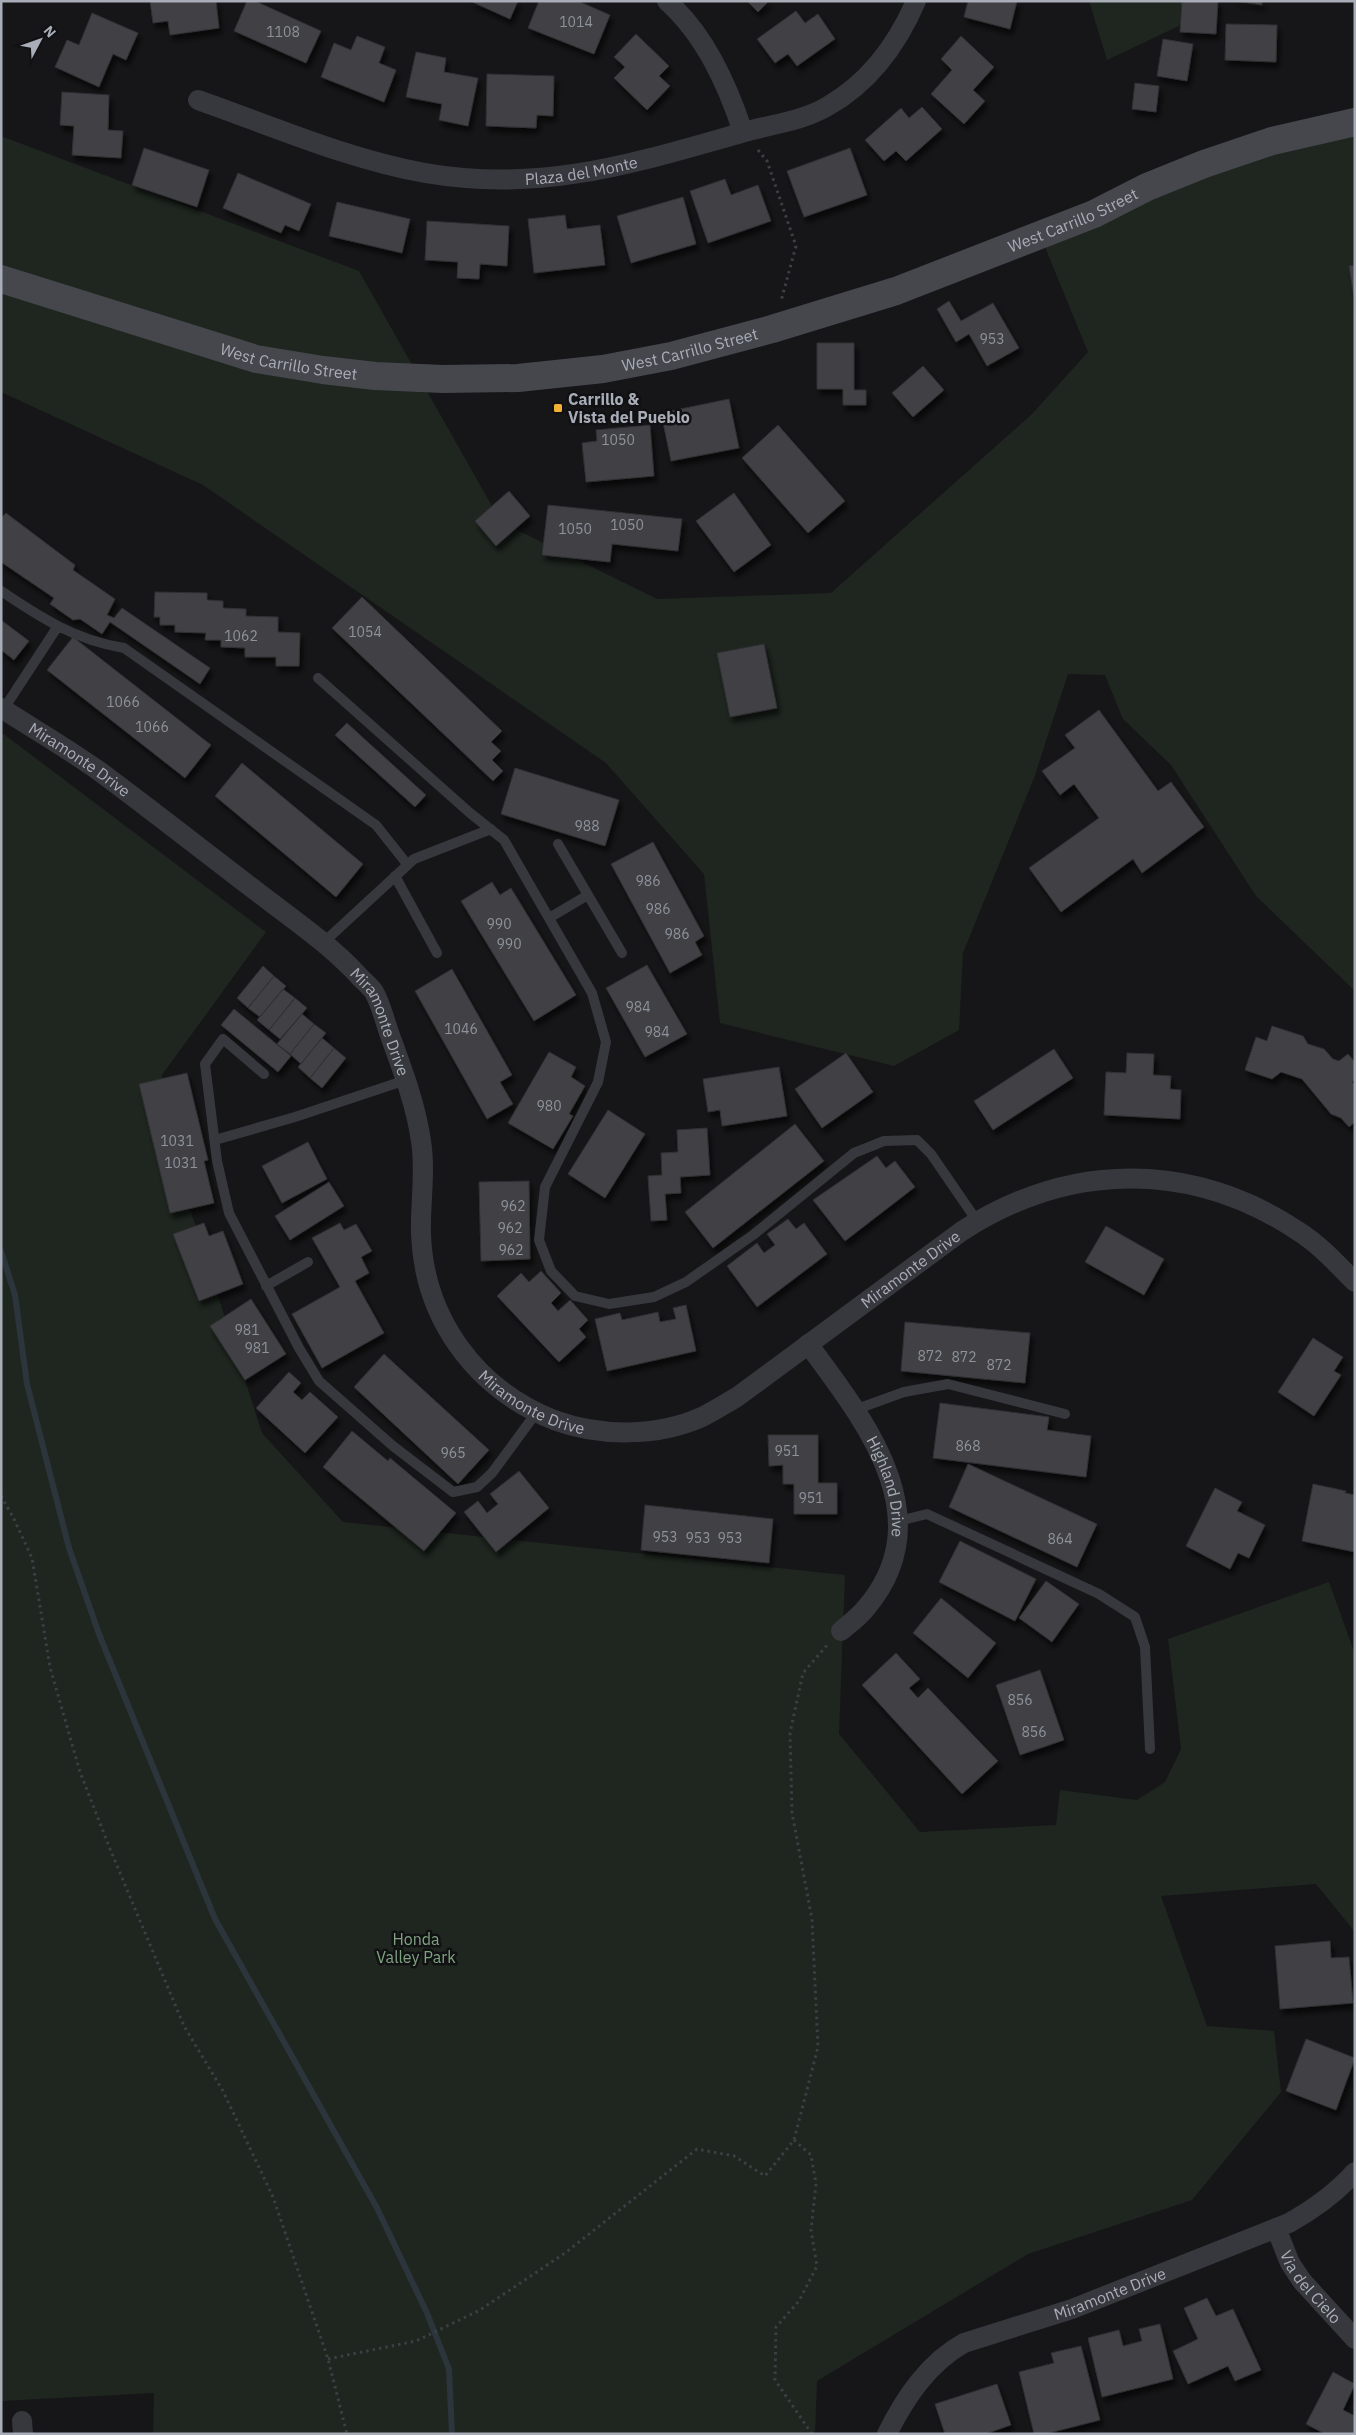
<svg xmlns="http://www.w3.org/2000/svg" width="1356" height="2435" font-family="'IBM Plex Sans',sans-serif">
  <style>
    .green { fill: #1e261f }
    .lines { fill: none; stroke-linecap: round; stroke-linejoin: round }
    .stream { stroke: #2c353c; stroke-width: 6 }
    .building { fill: #404145; stroke: #303034; filter: url(#shadow) }
    .path { stroke: #3d3f44; stroke-width: 3; stroke-dasharray: 2.5 4; stroke-linecap: butt }
    .lane { stroke: #37383d; stroke-width: 10 }
    .street { stroke: #37383d; stroke-width: 20 }
    .secondary { stroke: #45474d; stroke-width: 28 }
    .poi-dot { fill: #f2b134; stroke: #111113; stroke-width: 2 }
    .labels { text-anchor: middle; stroke-width: 5; stroke-linejoin: round; paint-order: stroke }
    .number-label { font-size: 14px; fill: #8e929b }
    .street-label { font-size: 16px; fill: #a8adb8; stroke: #111113 }
    .poi-label { font-size: 16px; font-weight: bold; fill: #a8adb8; stroke: #111113; text-anchor: start }
    .park-label { font-size: 16px; fill: #7fa381; stroke: #111113 }
  </style>
  <defs>
    <filter id="shadow"><feDropShadow dx="3" dy="5.5" stdDeviation="2.5" flood-color="#0009"/></filter>
  </defs>
  <rect width="100%" height="100%" fill="#161618"/>
  <path class="green" d="M1089,1H1196L1198,17L1107,60Z
    M1354,122L1355,991L1256,896L1171,765L1123,719L1105,675L1068,674L1034,778L963,953L959,1030L894,1066L720,1023L704,874L606,763L203,485L1,392V136L359,271L501,522L657,599L831,593L1032,414L1088,352L1040,235Z
    M1,732L266,932L162,1075L159,1112L262,1433L343,1522L845,1575L839,1734L920,1832L1056,1825L1060,1790L1137,1800L1165,1782L1181,1749L1168,1639L1329,1582L1355,1654V1932L1316,1884L1161,1896L1207,2026L1274,2031L1281,2092L1192,2200L1028,2254L817,2381L815,2434H153L154,2393L1,2401Z"/>
  <g class="lines">
    <path class="stream" d="M1,1251L15,1295L27,1384L69,1548L99,1634L215,1919L377,2208L427,2313L449,2369L452,2434"/>
  </g>
  <path class="building" d="M150,1H216L219,28L170,35L168,21L153,23Z
    M247,1H255L321,31L306,63L234,31Z
    M470,1H518L510,19Z
    M539,1H578L610,15L594,54L528,28Z
    M747,1H769L758,12Z
    M968,1H1017L1010,29L964,17Z
    M1182,1H1218L1216,34L1180,32Z
    M1235,1H1262V5Z
    M796,11L805,23L818,14L835,39L797,66L788,54L775,63L757,39Z
    M92,13L138,33L126,60L113,54L99,87L55,67L67,40L79,45Z
    M1226,24L1277,25L1276,62L1225,60Z
    M636,34L669,66L659,76L670,86L647,110L614,78L625,67L614,57Z
    M357,36L385,47L379,63L396,70L384,102L321,77L334,43L351,50Z
    M961,36L994,67L973,90L985,101L964,124L931,94L952,70L941,59Z
    M1163,39L1193,44L1187,81L1157,76Z
    M416,52L446,58L444,72L478,78L468,126L439,120L442,104L406,97Z
    M487,74L554,76L553,116L537,115L536,128L486,126Z
    M1135,83L1159,86L1156,112L1132,109Z
    M62,92L109,95L108,130L123,131L121,158L72,155L74,126L60,125Z
    M922,107L942,129L906,161L896,151L884,161L865,140L901,108L909,118Z
    M144,148L209,170L197,207L132,185Z
    M850,148L867,195L804,217L787,171Z
    M238,173L311,204L299,231L285,225L281,233L223,208Z
    M725,179L731,195L758,185L771,221L708,243L690,191Z
    M683,197L696,244L631,263L617,216Z
    M337,202L410,219L402,253L329,236Z
    M565,215L567,229L600,225L605,265L534,273L528,219Z
    M427,221L509,226L507,266L480,264L479,279L457,278L458,262L425,260Z
    M1355,265V304L1349,266Z
    M949,301L961,321L993,303L1019,348L987,366L969,334L956,342L937,309Z
    M817,343H854V390H866V405H843V389H817Z
    M923,366L944,390L913,417L892,393Z
    M729,399L739,448L671,461L661,413Z
    M650,425L654,476L586,482L582,443L597,441L596,430Z
    M778,425L845,501L808,533L742,458Z
    M509,491L530,516L496,546L475,521Z
    M734,493L771,545L734,572L696,521Z
    M548,505L682,519L678,551L612,544L610,562L542,555Z
    M6,513L75,565L73,570L115,599L107,615L114,618L122,608L210,668L200,684L110,622L102,634L80,619L73,620L50,604L54,598L1,562V518Z
    M155,592L207,593V600L223,601V608L246,609V616L278,617V632L300,633L299,666H276V657H245V648L221,647V640H205L206,633L175,632V625H160V617H154Z
    M362,597L502,731L491,742L501,751L492,760L503,771L493,781L332,628Z
    M1,620L29,641L14,660L1,650Z
    M73,637L211,745L185,778L47,670Z
    M764,644L777,708L730,717L717,653Z
    M1099,710L1158,791L1171,782L1204,827L1142,873L1133,859L1061,912L1029,868L1099,818L1074,784L1060,795L1042,771L1075,748L1065,735Z
    M347,723L426,795L415,807L335,735Z
    M242,763L363,864L336,897L215,796Z
    M515,768L619,800L605,846L501,814Z
    M653,842L704,936L695,942L702,955L670,973L611,864Z
    M492,882L500,895L511,888L576,995L534,1021L461,901Z
    M647,965L687,1034L645,1057L606,988Z
    M263,966L274,976L248,1008L237,998Z
    M452,969L512,1075L500,1082L513,1104L487,1119L415,991Z
    M274,976L286,986L260,1017L248,1008Z
    M283,989L295,998L269,1030L257,1020Z
    M295,998L307,1008L280,1039L269,1030Z
    M234,1009L291,1056L278,1072L221,1025Z
    M302,1014L314,1024L290,1054L277,1044Z
    M314,1024L326,1033L301,1064L290,1054Z
    M1272,1026L1303,1036L1308,1044L1324,1049L1333,1059L1339,1061L1348,1054L1355,1062V1080L1352,1082L1355,1085V1122L1349,1127L1341,1118L1331,1114L1302,1079L1281,1072L1272,1079L1245,1070L1256,1037L1267,1041Z
    M322,1038L334,1048L310,1078L298,1067Z
    M334,1048L346,1058L322,1088L310,1078Z
    M1054,1049L1073,1078L993,1130L974,1101Z
    M549,1052L576,1067L571,1077L585,1086L569,1114L573,1116L553,1149L508,1123Z
    M846,1053L873,1092L822,1128L795,1089Z
    M1127,1053L1154,1054L1153,1075L1171,1076L1170,1089L1181,1090L1180,1119L1104,1115L1106,1072L1126,1073Z
    M779,1067L787,1116L722,1126L720,1110L708,1112L703,1079Z
    M187,1073L208,1160L204,1161L214,1203L170,1213L139,1084Z
    M608,1110L645,1134L605,1198L568,1174Z
    M795,1124L824,1161L713,1248L685,1212Z
    M707,1128L710,1175L680,1177L681,1193L665,1194L667,1220L651,1221L648,1176L662,1175L661,1153L678,1152L677,1130Z
    M308,1142L327,1179L282,1203L262,1166Z
    M877,1156L886,1168L895,1161L915,1187L845,1241L813,1200Z
    M529,1181L530,1259L481,1261L479,1182Z
    M329,1182L344,1206L290,1240L275,1216Z
    M788,1219L796,1229L804,1223L827,1254L757,1307L727,1266L757,1243L764,1253L775,1245L767,1234Z
    M204,1223L209,1236L223,1231L243,1284L199,1301L173,1234Z
    M340,1223L344,1230L356,1224L372,1251L361,1257L369,1273L355,1281L384,1333L322,1368L292,1314L340,1287L312,1238Z
    M1106,1226L1164,1259L1144,1295L1085,1262Z
    M541,1271L561,1293L551,1303L558,1311L570,1300L588,1320L579,1329L586,1337L559,1362L497,1296L521,1273L529,1282Z
    M251,1299L286,1354L245,1380L210,1326Z
    M686,1305L696,1351L607,1371L595,1319L620,1313L622,1320L658,1312L660,1322L676,1319L673,1308Z
    M905,1322L1030,1333L1025,1383L901,1371Z
    M1313,1338L1343,1357L1334,1371L1341,1375L1314,1416L1278,1392Z
    M384,1354L489,1450L458,1484L354,1387Z
    M289,1372L301,1383L293,1392L302,1400L310,1392L338,1417L305,1453L256,1408Z
    M940,1403L1049,1417L1047,1430L1091,1436L1086,1477L933,1458Z
    M352,1431L388,1461L390,1458L456,1513L424,1551L323,1467Z
    M768,1435H818V1483H837V1514H794V1484H783V1465L769,1466Z
    M968,1464L1097,1524L1077,1567L949,1507Z
    M519,1471L549,1508L496,1552L464,1512L478,1501L487,1513L498,1504L490,1494Z
    M1313,1484L1346,1491L1345,1493L1355,1495V1552L1302,1541Z
    M1215,1488L1242,1502L1237,1511L1265,1525L1249,1558L1238,1553L1230,1569L1186,1546Z
    M645,1505L773,1519L769,1563L641,1550Z
    M960,1541L1036,1579L1015,1621L939,1582Z
    M1046,1581L1079,1604L1052,1642L1019,1618Z
    M941,1598L996,1643L968,1678L913,1633Z
    M896,1653L920,1679L909,1688L918,1698L928,1688L998,1761L962,1794L862,1685Z
    M1040,1670L1064,1740L1020,1755L996,1685Z
    M1330,1941L1331,1958L1349,1957L1353,2003L1280,2009L1275,1946Z
    M1306,2039L1355,2058L1336,2110L1286,2091Z
    M1207,2298L1216,2316L1233,2309L1261,2370L1235,2381L1228,2366L1188,2384L1173,2351L1198,2339L1184,2308Z
    M1160,2324L1173,2379L1102,2397L1088,2338L1119,2330L1123,2346L1142,2341L1139,2329Z
    M1081,2346L1100,2420L1045,2434H1034L1019,2372L1054,2363L1051,2353Z
    M1333,2372L1355,2384L1343,2410L1355,2416V2434H1325L1306,2424Z
    M997,2384L1011,2425L985,2434H945L935,2404Z"/>
  <g class="lines">
    <path class="path" d="M758,150L767,161L796,246L781,301
      M1,1496L14,1519L32,1558L50,1667L80,1772L110,1849L184,2026L223,2091L273,2197L328,2359L347,2434
      M794,2140L811,2155L816,2184L811,2230L817,2266L799,2301L776,2327L775,2380L812,2434
      M328,2359L416,2341L480,2310L565,2253L697,2149L734,2156L765,2176L794,2140L818,2047L812,1919L792,1813L790,1733L803,1673L828,1644"/>
    <path class="lane" d="M1,591C41,618 75,640 124,648L376,825L407,864
      M318,678L470,813L504,840L592,993L606,1042L598,1082L545,1187L539,1240L551,1271L575,1296L609,1304L654,1297L686,1282L753,1235L854,1153L884,1141L917,1140L931,1154L977,1221
      M3,710L58,626
      M558,844L588,895
      M395,876L437,953
      M549,918L588,895L622,953
      M324,942L414,859L491,829
      M264,1074L223,1039L205,1064L217,1161L229,1213L299,1348L319,1381L393,1446L453,1492L477,1487L492,1473L536,1413
      M215,1140L295,1117L406,1080
      M266,1286L308,1262
      M857,1409L904,1392L948,1384L1065,1414
      M899,1521L927,1514L1099,1594L1135,1617L1145,1647L1150,1749"/>
    <g class="street">
      <path d="M667,1C705,35 727,84 743,132"/>
      <path id="s1" d="M198,100C272,126 347,159 425,173C542,193 631,164 741,133C771,124 801,122 828,106C870,82 897,45 916,1"/>
      <path id="s2" d="M1,708C34,729 68,749 99,771C153,811 206,853 260,894C294,920 329,944 358,975C363,981 370,986 374,992C382,1006 386,1026 392,1041C404,1074 416,1106 421,1141C426,1172 420,1203 421,1234C424,1319 476,1389 554,1420C600,1437 657,1437 702,1417C714,1411 725,1404 737,1397L962,1231C1069,1162 1191,1160 1298,1231C1320,1245 1337,1264 1355,1282"/>
      <path id="s3" d="M808,1344C864,1420 943,1517 866,1608C859,1617 849,1624 841,1631"/>
      <path id="s4" d="M1276,2228L1290,2263L1302,2281L1355,2339"/>
      <path d="M22,2421L23,2434"/>
      <path id="s5" d="M887,2434C905,2398 928,2363 964,2343L1072,2309L1289,2223C1314,2209 1336,2193 1355,2172"/>
    </g>
    <path class="secondary" id="s6" d="M1,279L256,359L323,370L375,376L443,379L518,378L603,369L671,356L772,329L896,291L1094,214L1147,187L1204,164L1272,141L1355,122"/>
  </g>
  <rect class="poi-dot" x="553" y="403" width="10" height="10" rx="2.5"/>
  <g class="labels">
    <g class="number-label">
      <text x="576" y="27">1014</text>
      <text x="283" y="37">1108</text>
      <text x="992" y="344">953</text>
      <text x="618" y="445">1050</text>
      <text x="627" y="530">1050</text>
      <text x="575" y="534">1050</text>
      <text x="365" y="637">1054</text>
      <text x="241" y="641">1062</text>
      <text x="123" y="707">1066</text>
      <text x="152" y="732">1066</text>
      <text x="587" y="831">988</text>
      <text x="648" y="886">986</text>
      <text x="658" y="914">986</text>
      <text x="499" y="929">990</text>
      <text x="677" y="939">986</text>
      <text x="509" y="949">990</text>
      <text x="638" y="1012">984</text>
      <text x="461" y="1034">1046</text>
      <text x="657" y="1037">984</text>
      <text x="549" y="1111">980</text>
      <text x="177" y="1146">1031</text>
      <text x="181" y="1168">1031</text>
      <text x="513" y="1211">962</text>
      <text x="510" y="1233">962</text>
      <text x="511" y="1255">962</text>
      <text x="247" y="1335">981</text>
      <text x="257" y="1353">981</text>
      <text x="930" y="1361">872</text>
      <text x="964" y="1362">872</text>
      <text x="999" y="1370">872</text>
      <text x="968" y="1451">868</text>
      <text x="787" y="1456">951</text>
      <text x="453" y="1458">965</text>
      <text x="811" y="1503">951</text>
      <text x="665" y="1542">953</text>
      <text x="698" y="1543">953</text>
      <text x="730" y="1543">953</text>
      <text x="1060" y="1544">864</text>
      <text x="1020" y="1705">856</text>
      <text x="1034" y="1737">856</text>
    </g>
    <g class="street-label">
      <text dy="6" stroke="none"><textPath href="#s1" startOffset="396">Plaza del Monte</textPath></text>
      <text dy="6" stroke="none"><textPath href="#s6" startOffset="1110">West Carrillo Street</textPath></text>
      <text dy="6" stroke="none"><textPath href="#s6" startOffset="705">West Carrillo Street</textPath></text>
      <text dy="6" stroke="none"><textPath href="#s6" startOffset="300">West Carrillo Street</textPath></text>
      <text dy="6" stroke="none"><textPath href="#s2" startOffset="94">Miramonte Drive</textPath></text>
      <text dy="6" stroke="none"><textPath href="#s2" startOffset="499">Miramonte Drive</textPath></text>
      <text dy="6" stroke="none"><textPath href="#s2" startOffset="1369">Miramonte Drive</textPath></text>
      <text dy="6" stroke="none"><textPath href="#s2" startOffset="934">Miramonte Drive</textPath></text>
      <text dy="6" stroke="none"><textPath href="#s3" startOffset="165">Highland Drive</textPath></text>
      <text dy="6" stroke="none"><textPath href="#s4" startOffset="69">Via del Cielo</textPath></text>
      <text dy="6" stroke="none"><textPath href="#s5" startOffset="275">Miramonte Drive</textPath></text>
    </g>
    <g class="poi-label">
      <text x="568" y="405">Carrillo &amp;<tspan x="568" dy="18">Vista del Pueblo</tspan></text>
    </g>
    <g class="park-label">
      <text x="416" y="1945">Honda<tspan x="416" dy="18">Valley Park</tspan></text>
    </g>
  </g>
  <rect width="1356" height="2435" fill="none" stroke="#a8adb8" stroke-width="5"/>
  <g transform="translate(40 40) rotate(49)" stroke="#111113" stroke-width="4" paint-order="stroke">
  <path d="M0-4L9 19L0 12L-9 19Z" fill="#a8adb8"/>
  <text y="-8" font-size="14" font-weight="bold" text-anchor="middle" fill="#a8adb8">N</text>
  </g>
</svg>
